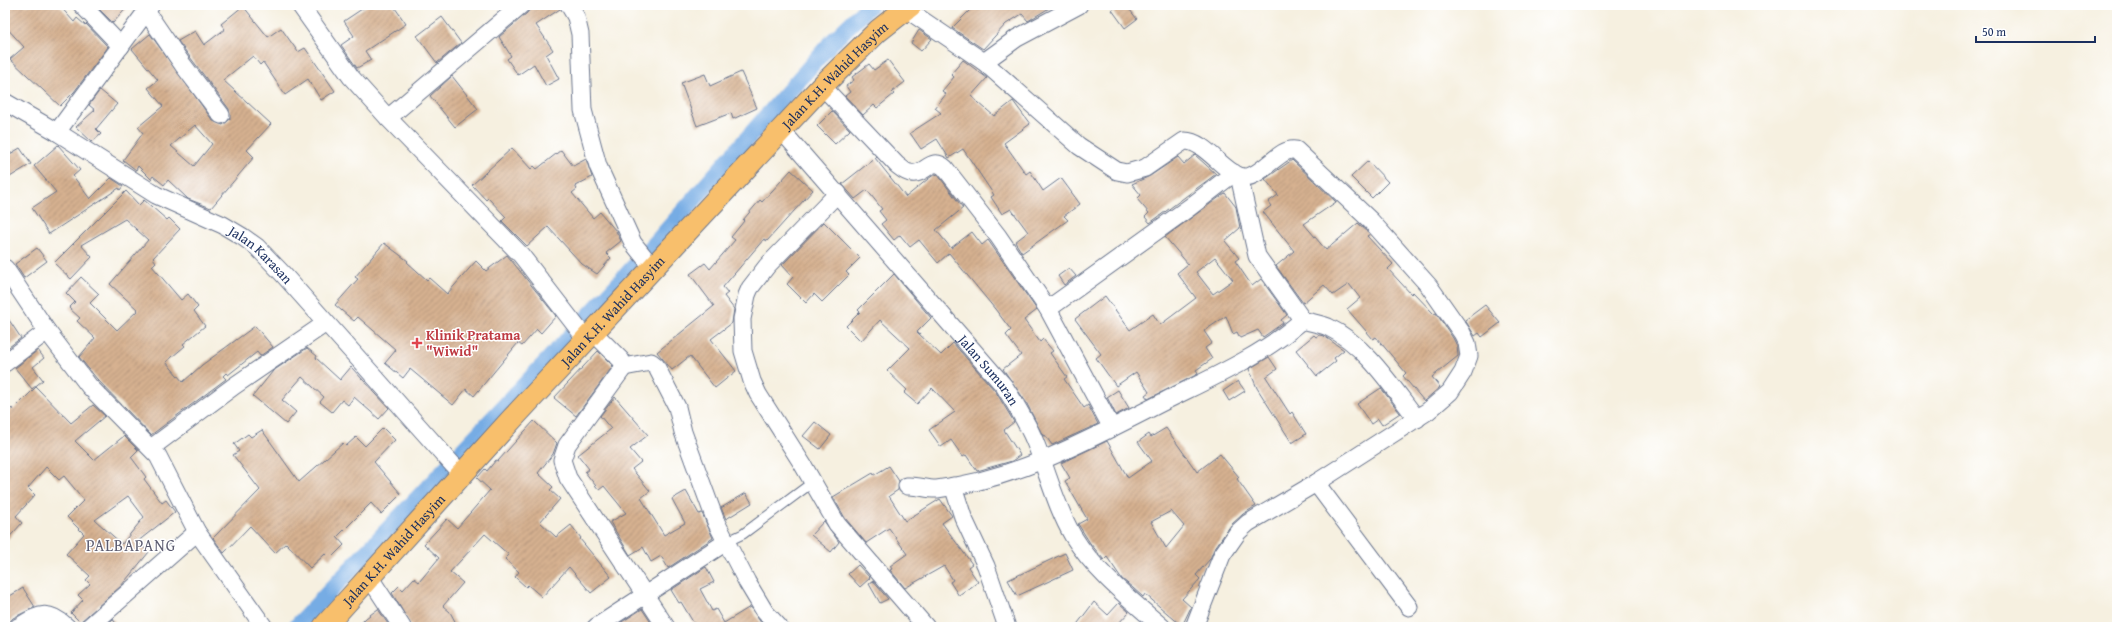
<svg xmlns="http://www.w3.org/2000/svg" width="2122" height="632" font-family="'Gentium Book Plus',serif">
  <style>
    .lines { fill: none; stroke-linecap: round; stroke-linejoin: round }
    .canal { stroke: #76ace4; stroke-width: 17 }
    .building { fill: url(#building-hatch); fill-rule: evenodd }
    .service-casing { stroke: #68738c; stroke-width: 11 }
    .minor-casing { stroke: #68738c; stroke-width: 19 }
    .primary-casing { stroke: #68738c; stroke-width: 24 }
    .service { stroke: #fff; stroke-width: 9 }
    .minor { stroke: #fff; stroke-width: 17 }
    .primary { stroke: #f8bf6c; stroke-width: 22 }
    .health-dot { fill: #e0444e; stroke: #fff; stroke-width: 1.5 }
    .labels { text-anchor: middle; stroke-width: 3; stroke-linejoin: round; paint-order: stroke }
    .street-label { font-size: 14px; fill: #1b2f5e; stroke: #fff }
    .health-label { font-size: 14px; font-weight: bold; fill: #be3a42; stroke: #fff; text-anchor: start }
    .quarter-label { font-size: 16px; letter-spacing: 1px; fill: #5c5c70; stroke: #fff }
  </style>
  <defs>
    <pattern id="building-hatch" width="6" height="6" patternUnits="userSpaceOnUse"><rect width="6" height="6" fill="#d6b190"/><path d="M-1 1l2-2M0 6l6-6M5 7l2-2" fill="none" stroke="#ad9079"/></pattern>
  </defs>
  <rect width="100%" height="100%" fill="#fff"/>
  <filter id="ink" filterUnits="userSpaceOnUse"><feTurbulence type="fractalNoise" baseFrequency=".025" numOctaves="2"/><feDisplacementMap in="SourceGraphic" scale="8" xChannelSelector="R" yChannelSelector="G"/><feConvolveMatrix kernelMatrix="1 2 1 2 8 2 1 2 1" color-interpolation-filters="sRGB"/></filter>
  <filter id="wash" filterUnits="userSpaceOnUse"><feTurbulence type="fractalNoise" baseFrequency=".012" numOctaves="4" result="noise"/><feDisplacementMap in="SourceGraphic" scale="16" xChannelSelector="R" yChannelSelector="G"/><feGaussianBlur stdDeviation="0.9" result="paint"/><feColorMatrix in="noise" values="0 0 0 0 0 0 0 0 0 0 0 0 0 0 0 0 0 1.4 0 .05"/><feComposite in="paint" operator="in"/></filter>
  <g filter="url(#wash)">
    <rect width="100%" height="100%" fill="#f6f0e0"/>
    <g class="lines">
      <path class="canal" d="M296,627L565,342L653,246L830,44L870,5"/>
    </g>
    <g id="blocks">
      <path class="building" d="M5,5H59L74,22L77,18L85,25L86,24L108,47L74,92L60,106L10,59L24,47L5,26Z
        M103,5H129L113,23L99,9Z
        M368,5H393L406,24L365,51L371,60L357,68L341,45L354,36L344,21Z
        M533,5H559L560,9L536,25L553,50L546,55L559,79L546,86L534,64L518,75L507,59L511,56L499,37L527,13Z
        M975,5H1054L1028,21L1022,14L1006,24L983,49L952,28Z
        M1118,5H1126L1137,19L1125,28L1112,10Z
        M243,6L268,37L281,28L298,52L305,48L335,91L321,100L308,79L285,95L263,62L260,65L253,56L223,80L271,124L247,150L254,157L211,208L188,199L168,180L164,185L153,176L151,179L138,166L136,170L123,160L143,133L138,127L163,106L148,88L158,80L132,49L150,34L213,121L223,125L230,119L229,109L178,41L195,31L204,45L225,29L221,24ZM195,125L212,144L194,166L171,146Z
        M442,17L461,43L437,63L417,36Z
        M919,30L932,39L921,51L911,43Z
        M888,60L905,82L892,92L894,94L877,108L874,105L863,115L845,96L850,92L846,86L854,80L852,77L869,64L874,70Z
        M963,60L987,78L971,96L994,116L1013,101L1030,124L1004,143L1026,174L1030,171L1043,191L1061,178L1080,204L1064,216L1068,220L1022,253L1015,242L1028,232L1011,209L1002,214L991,197L994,195L963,149L949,158L937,139L921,149L910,133L941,113L935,108L946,94L942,91L954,77L951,74Z
        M741,72L757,108L733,119L731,113L697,126L681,83L705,74L710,86Z
        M452,76L478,109L455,127L430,96Z
        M100,90L117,104L96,129L101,134L92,142L76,127L95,110L89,105Z
        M832,111L850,130L835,144L817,126Z
        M58,145L80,170L73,176L90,199L111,178L123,186L120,190L119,188L49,234L32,208L56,192L34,166Z
        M20,148L31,164L5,180V157Z
        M512,148L531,169L534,166L537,169L561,150L573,166L586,159L592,177L575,186L577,189L572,193L593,218L600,212L616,231L621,241L606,253L611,258L597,274L582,264L548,227L527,246L502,221L506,217L488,198L486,200L472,185Z
        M1195,155L1216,174L1150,223L1145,217L1149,213L1137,199L1141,195L1132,184L1150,176L1178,157L1184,164Z
        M875,158L906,197L928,179L935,174L938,175L963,208L936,230L951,248L972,232L982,245L988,240L1037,310L1024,320L1040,342L1043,339L1053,351L1050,353L1067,377L1064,379L1084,408L1088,405L1098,424L1052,445L1045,435L1043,436L1026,402L1003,369L1021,355L1006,335L1011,330L995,309L949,253L938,263L919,240L910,247L900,235L894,240L881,224L886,220L879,211L882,209L867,190L855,199L842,184Z
        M1292,160L1336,202L1304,224L1326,250L1358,223L1370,234L1367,236L1393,264L1388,269L1411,294L1413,292L1434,314L1436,313L1453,338L1457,346L1458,356L1432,377L1440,387L1424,401L1403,376L1406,373L1376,337L1373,339L1347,309L1360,298L1349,284L1333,295L1324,285L1303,303L1276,266L1294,251L1263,212L1271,206L1268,202L1278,195L1265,179Z
        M1368,161L1388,182L1372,198L1351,177Z
        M791,170L813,190L767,241L764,239L723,287L728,293L724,296L734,309L732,323L711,339L736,371L715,388L690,356L672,370L657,352L714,306L690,274L705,263L710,269L735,240L731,237L744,221L743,220L760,200L762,202Z
        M126,191L139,205L144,200L167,220L169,218L180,229L153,258L156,262L152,266L181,300L188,294L198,307L194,311L205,326L183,344L185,346L166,362L183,382L202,365L255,326L273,347L260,356L257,352L228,375L226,373L223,376L226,379L151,435L97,379L79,357L95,338L77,321L80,318L69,308L75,302L66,293L81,277L99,294L90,303L117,330L138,310L110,284L148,240L125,219L81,245L92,257L71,279L54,263Z
        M1225,193L1236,207L1240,228L1225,241L1239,258L1235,261L1252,286L1261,279L1287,315L1281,320L1283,323L1263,337L1258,330L1240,338L1237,332L1233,334L1226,316L1204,331L1212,343L1205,348L1212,359L1196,370L1198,374L1148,399L1145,395L1149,392L1136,372L1116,386L1096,358L1101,354L1075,319L1105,296L1130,330L1153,314L1160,325L1196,298L1177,273L1188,264L1165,237ZM1215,257L1233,280L1213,294L1196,272Z
        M824,222L860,258L846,272L849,275L822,302L814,294L806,303L787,284L793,277L782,265Z
        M384,243L408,261L407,262L427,280L429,278L447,294L476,261L486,271L507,255L556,316L541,333L537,329L522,346L518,343L474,396L466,389L453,405L410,369L403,378L385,363L396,350L358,317L354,321L335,305L358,279L355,277Z
        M37,248L47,261L24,278L15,264Z
        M1069,268L1076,276L1064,285L1058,276Z
        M894,274L931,318L917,332L941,355L953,343L996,392L1014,422L1004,430L1020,455L1012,461L977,471L966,455L963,457L951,440L941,447L929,430L955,412L932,388L917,404L904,393L907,390L887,371L910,348L880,320L861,341L846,326L860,312L858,310Z
        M1485,305L1500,323L1482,337L1479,333L1475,336L1465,320Z
        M5,314L21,338L5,350Z
        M1314,335L1316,337L1319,335L1324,336L1344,350L1334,358L1336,361L1317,376L1296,350Z
        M307,348L317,356L316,358L340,380L351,367L389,408L379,419L354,397L348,405L342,400L332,412L320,402L324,397L302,377L282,400L296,412L286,424L253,396L273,371Z
        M38,350L44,358L33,367L43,380L32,389L15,368Z
        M598,351L613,366L576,416L554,398Z
        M1269,357L1277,369L1266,377L1290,414L1292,412L1306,434L1292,443L1257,388L1249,369Z
        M1238,381L1245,391L1229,401L1223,391Z
        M36,387L71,423L93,405L105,416L75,441L94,460L124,436L138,450L131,457L146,477L144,479L162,503L166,500L175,512L137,542L149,552L121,586L80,622L71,613L83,600L78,595L90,584L86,580L90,576L66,554L84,534L67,517L84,500L64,476L59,480L46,467L28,488L35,495L16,516L22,523L5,542V415L12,408L13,410ZM128,496L144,517L122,544L95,520Z
        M1381,388L1400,413L1382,425L1378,419L1371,424L1357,404Z
        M1118,390L1129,408L1116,415L1107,397Z
        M615,397L648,435L630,449L641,462L632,469L650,491L641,498L664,535L685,523L672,499L686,491L699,514L702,513L713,538L668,568L661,556L651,562L643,547L630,555L610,522L626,513L604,486L599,490L585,472L589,469L578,455L611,429L600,416Z
        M534,421L557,443L553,454L538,473L553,487L550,490L560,499L540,522L556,537L571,525L581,538L580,539L611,577L591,593L569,567L542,597L528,585L526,587L515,577L519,572L505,559L509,555L485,534L450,572L463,583L443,606L450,612L458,627H412L392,593L399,586L403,590L414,578L419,582L439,558L424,544L447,519L457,528L490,490L477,478L485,469L487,471L496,460L498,461Z
        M815,422L831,435L820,449L803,436Z
        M383,428L395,440L374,462L401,494L381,514L371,503L337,537L344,545L330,559L325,554L310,568L286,543L275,553L250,526L224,553L213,538L260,490L233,455L239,451L234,444L248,434L251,437L262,430L299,482L343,443L346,446L356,437L365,446Z
        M1166,428L1197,472L1220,454L1239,477L1237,479L1256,506L1243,514L1231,525L1214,549L1210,559L1196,575L1200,579L1182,599L1191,607L1182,626L1145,594L1143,597L1133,588L1122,579L1107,557L1104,560L1090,543L1078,524L1087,519L1065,481L1070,478L1061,463L1107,441L1128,478L1152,461L1138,442L1149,434L1151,437ZM1171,511L1184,526L1166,548L1151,522Z
        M889,466L899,481L898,490L889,496L905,521L940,499L952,516L942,523L972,564L968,567L978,582L959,596L950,582L953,580L944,566L905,588L890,570L892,569L890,566L907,554L889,528L866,543L845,518L833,497L873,473L874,475Z
        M746,493L752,503L726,519L721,508Z
        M824,521L839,542L831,552L811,535Z
        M1065,553L1073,570L1017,596L1008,580Z
        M858,565L870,578L860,587L848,574Z
        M706,567L714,582L700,589L712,611L716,609L724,623L750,607L764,627H696L681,602L679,603L671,590Z
        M873,581L888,599L880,603L869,584Z
        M23,588L35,607L13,618L5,627V599Z
        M1094,602L1108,615L1119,603L1129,612L1118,624L1121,627H1075Z
        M378,609L390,627H357L366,618Z
        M642,609L654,627H614Z
        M113,619L118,627H104Z"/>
    </g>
  </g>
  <g filter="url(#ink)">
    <use href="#blocks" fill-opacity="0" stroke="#68738c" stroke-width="1"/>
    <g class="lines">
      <g class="service-casing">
        <path id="service" d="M726,542L743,534L813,482"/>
      </g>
      <g class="minor-casing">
        <g id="minor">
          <path d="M82,5L121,46"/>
          <path d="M300,5L351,77L388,118L521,255L586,339"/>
          <path d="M569,5L576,17L580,34L583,110L598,166L633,243L653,268"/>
          <path d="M1079,5L1017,38L984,62L1079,146L1117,171L1127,173L1145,168L1184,141C1206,140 1226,177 1245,177C1262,177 1280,146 1296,150L1371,221L1429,286L1462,333L1467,343L1469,356L1463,372L1450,392L1428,411L1316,483L1248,523L1238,532L1222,555L1194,627"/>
          <path d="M906,9L984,62"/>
          <path d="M146,11L183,65L221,115"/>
          <path d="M823,87L897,165C901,168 906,173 911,173C925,176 931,155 945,168L998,236L1048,309L1112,428"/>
          <path id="s1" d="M5,102L57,132L156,195L223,225L243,237L257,247L282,273L462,475"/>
          <path d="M388,118L521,5"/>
          <path id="s2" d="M782,131L1004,386C1016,405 1027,422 1035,442C1048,473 1056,507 1073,536C1095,572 1131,600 1162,627"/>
          <path d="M57,132L151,5"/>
          <path d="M838,193L767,266L750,288L747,295L742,319L743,351L752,381L758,394L803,465L837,524L926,627"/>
          <path d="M5,268L47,331L89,386L158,456L197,532L264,627"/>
          <path d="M1048,309L1190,207L1234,173"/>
          <path d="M1301,320C1310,322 1320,324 1328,327C1366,345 1392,387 1417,419"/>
          <path d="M593,332L621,360L624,367L567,445L562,460L568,478L666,627"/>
          <path d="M5,363L47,331"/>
          <path d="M624,367L651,362L656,366L677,407L683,432L716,522L747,582L765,612L779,627"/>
          <path d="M151,448L234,386L326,323"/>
          <path d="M1316,483L1409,607"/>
          <path d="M907,486C917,485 929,490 937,489C1019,479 1092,438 1165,401C1211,378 1259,357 1298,324L1301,320L1299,315L1257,256L1239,176"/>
          <path d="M953,486L963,517L986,566L1007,627"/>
          <path d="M368,575L402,627"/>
          <path d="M18,627C39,615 47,608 67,627"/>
          <path d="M89,627L197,532"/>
          <path d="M596,627L726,542"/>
        </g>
      </g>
      <g class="primary-casing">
        <g id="primary">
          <path id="s3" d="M324,627L512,419L825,83L878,31L911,5"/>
        </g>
      </g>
      <use href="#service" class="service"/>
      <use href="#minor" class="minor"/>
      <use href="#primary" class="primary"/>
    </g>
  </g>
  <path class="health-dot" d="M415 337h4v4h4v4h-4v4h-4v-4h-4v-4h4z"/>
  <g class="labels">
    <g class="street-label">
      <text dy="5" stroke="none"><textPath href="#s3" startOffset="752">Jalan K.H. Wahid Hasyim</textPath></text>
      <text dy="5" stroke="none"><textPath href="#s1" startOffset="299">Jalan Karasan</textPath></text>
      <text dy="5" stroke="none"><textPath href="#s3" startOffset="428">Jalan K.H. Wahid Hasyim</textPath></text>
      <text dy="5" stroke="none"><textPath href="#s2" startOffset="316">Jalan Sumuran</textPath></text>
      <text dy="5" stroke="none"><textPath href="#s3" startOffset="104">Jalan K.H. Wahid Hasyim</textPath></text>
    </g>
    <g class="health-label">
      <text x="426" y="340">Klinik Pratama<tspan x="426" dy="16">"Wiwid"</tspan></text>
    </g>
    <g class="quarter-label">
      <text x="131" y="551">PALBAPANG</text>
    </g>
  </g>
  <rect width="2122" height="632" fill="none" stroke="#fff" stroke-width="20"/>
  <path d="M1976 36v6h119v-6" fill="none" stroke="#1b2f5e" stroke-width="2"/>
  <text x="1982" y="36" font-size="12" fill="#1b2f5e" stroke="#ffffff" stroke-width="3" paint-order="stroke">50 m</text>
</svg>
